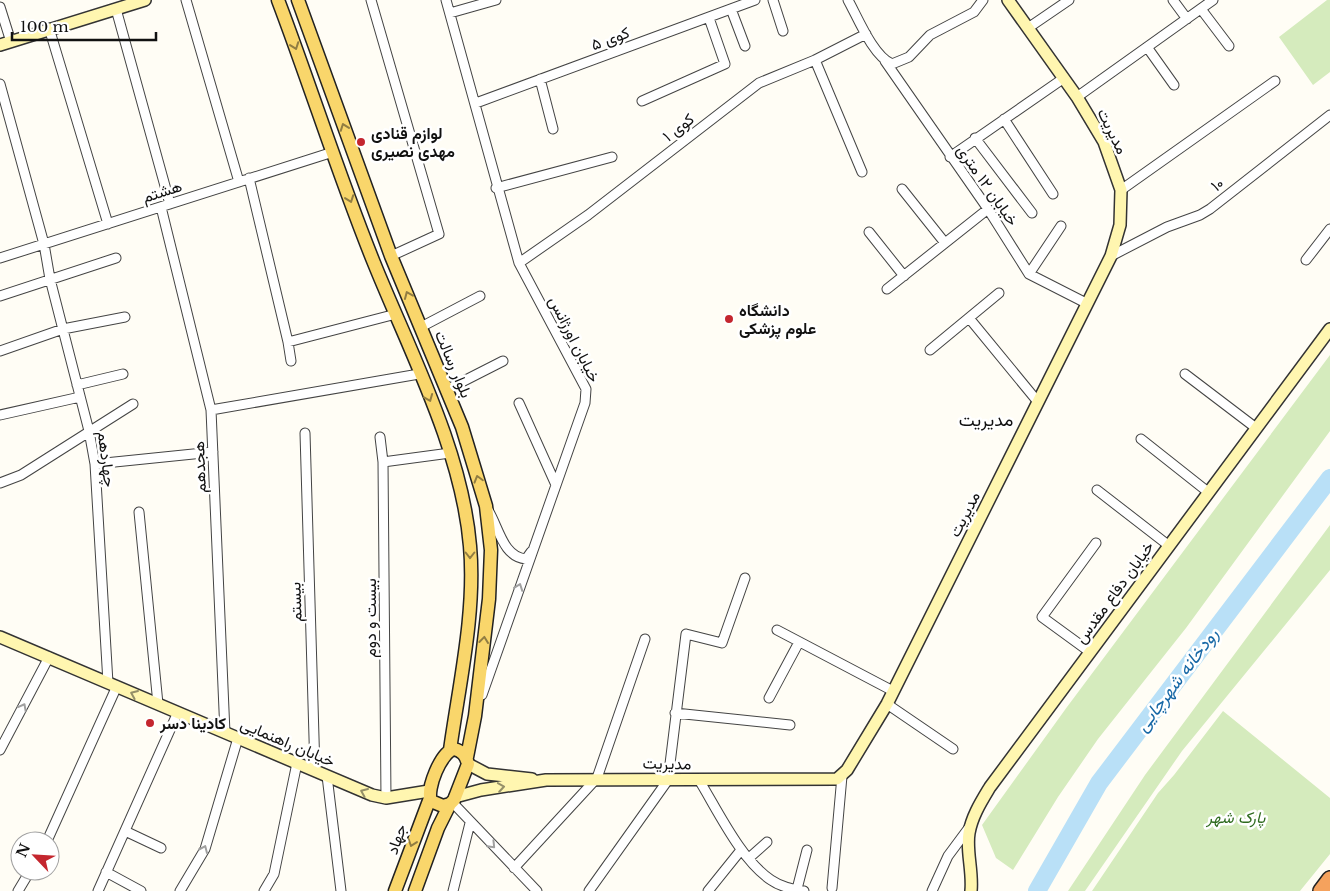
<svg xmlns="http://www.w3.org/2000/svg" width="1330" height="891" font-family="'Libre Baskerville',Vazirmatn,serif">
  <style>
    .green { fill: #d5ebbd }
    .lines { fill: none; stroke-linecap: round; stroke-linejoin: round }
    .river { stroke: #b9e0f7; stroke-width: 18 }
    .street-casing { stroke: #444; stroke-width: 11 }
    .secondary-casing { stroke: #333; stroke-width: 14 }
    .primary-casing { stroke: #222; stroke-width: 15 }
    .highway-casing { stroke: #222; stroke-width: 18 }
    .street { stroke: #fff; stroke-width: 9 }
    .secondary { stroke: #fff6b0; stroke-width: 11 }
    .primary { stroke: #f9d66b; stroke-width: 12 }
    .highway { stroke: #f5a25d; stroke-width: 15 }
    .oneway { stroke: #917d42 }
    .oneway2 { stroke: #a0a0a0 }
    .oneway3 { stroke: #948f68 }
    .poi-dot { fill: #c4262e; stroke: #fff; stroke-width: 2 }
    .labels { text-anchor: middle; stroke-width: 5; stroke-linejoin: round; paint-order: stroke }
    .street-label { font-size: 16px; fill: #111; stroke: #fff }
    .poi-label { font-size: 16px; font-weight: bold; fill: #111; stroke: #fff; text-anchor: start }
    .park-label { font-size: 16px; font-style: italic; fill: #2f6b1f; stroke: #fff }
    .neighbourhood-label { font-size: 18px; fill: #111; stroke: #fff }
    .water-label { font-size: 18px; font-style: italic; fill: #1768a6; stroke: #fff }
  </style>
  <rect width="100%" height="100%" fill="#fffdf5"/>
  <path class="green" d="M1327,0H1330V72L1313,85L1279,37Z
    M1330,355V431L1186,628L1098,739L1058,797L1013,870L996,858L982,825L1067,707Z
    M1330,525V570L1182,751L1085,891H1068L1145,775Z
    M1223,711L1330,798V854L1300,891H1092L1158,793L1174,775Z"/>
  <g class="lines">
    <path class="river" d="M1037,891L1099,783L1330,478"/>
    <g class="street-casing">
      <path id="street" d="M186,0L239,182
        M371,0L439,234L391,256
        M446,0L519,263L586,389L585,403L482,695
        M773,0L783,31
        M848,0C858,18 873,56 892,64L909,57L930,35L974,12L983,0
        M1173,0L1187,19
        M0,7L11,42
        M116,9L170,204
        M731,9L745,46
        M1201,9L1229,46
        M450,13L496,0
        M49,28L108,224
        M1028,28L1069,0
        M1147,47L1174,85
        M815,60L862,172
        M885,61L988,209L1029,274L1086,303
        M540,79L553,129
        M0,84L44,244L50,279L89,431L95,464L108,683
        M1077,97L1213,0
        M642,101L725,64L709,18
        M476,103L755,0
        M1004,119L1053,194
        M975,138L1032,213
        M950,157L1064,78
        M249,178L288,342L291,361
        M496,188L612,157
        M902,189L945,243
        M1121,190L1275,81
        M161,207L211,410L225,733
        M869,232L904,276
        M1111,256L1167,227L1200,215L1210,209L1330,115
        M0,258L333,152
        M1306,260L1330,229
        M519,263L588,215L759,83L815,60L866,34
        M1029,274L1061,226
        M887,289L988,209
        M0,296L116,258
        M969,318L1038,402
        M421,327L480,296
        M288,342L396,314
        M930,350L999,293
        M0,351L63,329L125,317
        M1185,374L1256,428
        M77,385L123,374
        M448,389L503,361
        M519,403L556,485
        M211,410L419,374
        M0,415L80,397
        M305,433L315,771
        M380,437L383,462L386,798
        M1141,439L1208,492
        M383,462L450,453
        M95,464L213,452
        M0,483L21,475L133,404
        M1097,490L1168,545
        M488,510C499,528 503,557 526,559L531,552
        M139,512L158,704
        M777,630L893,691
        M1090,652L1042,617L1096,543
        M769,698L799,642
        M887,704L953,749
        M675,713L790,725
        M0,750L49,657
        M327,776L341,891
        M699,780C718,811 741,860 771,880C781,887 793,889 804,891
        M452,802L537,891
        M125,831L161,848
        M47,841L117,686
        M749,858L767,842
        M514,868L597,778L645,639
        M106,872L141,891
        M832,888L842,776
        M797,889L807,850
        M18,891L30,871
        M98,891L178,712
        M180,891L205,849L238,738
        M264,891L274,874L297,763
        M453,891L470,823
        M589,891L668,780L686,634L722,643L745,578
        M708,891L741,850
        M932,891L948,856L971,825"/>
    </g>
    <g class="secondary-casing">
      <path id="secondary" d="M0,45L145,0
        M0,637L372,795L386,798L429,791
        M468,764L487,774L532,779
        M455,797L481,790L546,780L837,779L847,770L887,704L1111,256L1120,225L1121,190L1104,142L1077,97L1008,0
        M971,891C973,871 966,851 969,833C972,816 981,802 990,787L1330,329"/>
    </g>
    <g class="primary-casing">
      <path id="primary" d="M278,0C311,87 339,177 374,263C410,352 462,450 470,546C476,612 459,685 450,750
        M298,0L391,256L462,427L486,506L491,550L489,599L475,716L467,757
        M454,749C462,751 466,755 468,764L454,800L450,804L443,806L431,801C426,789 441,752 454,749Z
        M395,891L430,798
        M415,891L438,828L450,804"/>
    </g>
    <g class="highway-casing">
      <path id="highway" d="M1321,891L1330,879"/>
    </g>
    <use href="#street" class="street"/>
    <use href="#secondary" class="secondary"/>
    <use href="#primary" class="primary"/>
    <use href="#highway" class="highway"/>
  </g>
  <defs><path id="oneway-chevron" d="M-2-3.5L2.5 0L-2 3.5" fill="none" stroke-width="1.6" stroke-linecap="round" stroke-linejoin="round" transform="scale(1.25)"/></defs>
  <g class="oneway">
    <use href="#oneway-chevron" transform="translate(295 46) rotate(70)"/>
    <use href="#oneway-chevron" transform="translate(344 127) rotate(-110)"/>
    <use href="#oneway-chevron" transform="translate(350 199) rotate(70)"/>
    <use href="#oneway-chevron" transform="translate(408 295) rotate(-113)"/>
    <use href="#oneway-chevron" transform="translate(429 398) rotate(68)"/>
    <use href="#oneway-chevron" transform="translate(478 479) rotate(-106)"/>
    <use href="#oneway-chevron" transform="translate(470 555) rotate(90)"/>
    <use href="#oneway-chevron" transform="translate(484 640) rotate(-83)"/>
    <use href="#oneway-chevron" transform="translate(412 843) rotate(109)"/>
  </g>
  <g class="oneway2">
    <use href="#oneway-chevron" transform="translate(519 587) rotate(-70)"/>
    <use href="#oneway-chevron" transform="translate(23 707) rotate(-62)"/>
    <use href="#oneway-chevron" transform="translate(492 845) rotate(46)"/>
    <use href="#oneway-chevron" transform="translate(204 849) rotate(-66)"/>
  </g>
  <g class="oneway3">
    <use href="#oneway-chevron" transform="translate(134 694) rotate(-157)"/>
    <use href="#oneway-chevron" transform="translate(501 787) rotate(-9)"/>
    <use href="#oneway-chevron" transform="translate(364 792) rotate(-157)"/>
  </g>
  <g class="poi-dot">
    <circle cx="361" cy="142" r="5"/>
    <circle cx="729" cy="319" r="5"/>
    <circle cx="150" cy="723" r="5"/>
  </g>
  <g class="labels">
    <g class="street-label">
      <text transform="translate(610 38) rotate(-20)" y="6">کوی ۵</text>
      <text transform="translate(678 127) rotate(-38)" y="6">کوی ۱</text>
      <text transform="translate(1113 131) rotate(64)" y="6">مدیریت</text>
      <text transform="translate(1217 184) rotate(-38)" y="6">۱۰</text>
      <text transform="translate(988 185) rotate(55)" y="6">خیابان ۱۲ متری</text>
      <text transform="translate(162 191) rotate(-18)" y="6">هشتم</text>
      <text transform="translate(575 339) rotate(63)" y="6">خیابان اورژانس</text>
      <text transform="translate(454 364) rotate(67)" y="6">بلوار رسالت</text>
      <text transform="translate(107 459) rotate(83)" y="6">چهاردهم</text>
      <text transform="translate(199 467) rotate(-92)" y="6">هجدهم</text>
      <text transform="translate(964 514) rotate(-63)" y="6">مدیریت</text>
      <text transform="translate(1114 592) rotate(-54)" y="6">خیابان دفاع مقدس</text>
      <text transform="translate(295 602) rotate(-92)" y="6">بیستم</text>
      <text transform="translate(370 618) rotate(-90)" y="6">بیست و دوم</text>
      <text transform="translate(288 742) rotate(23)" y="6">خیابان راهنمایی</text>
      <text transform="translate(667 763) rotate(1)" y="6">مدیریت</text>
      <text transform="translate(396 839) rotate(-71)" y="6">جهاد</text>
    </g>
    <g class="poi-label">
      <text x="371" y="139">لوازم قنادی<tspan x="371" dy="18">مهدی نصیری</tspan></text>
      <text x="739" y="316">دانشگاه<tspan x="739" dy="18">علوم پزشکی</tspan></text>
      <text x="160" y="729">کادینا دسر</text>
    </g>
    <g class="park-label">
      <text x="1236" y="823">پارک شهر</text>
    </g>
    <g class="neighbourhood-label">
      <text x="986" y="426">مدیریت</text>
    </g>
    <g class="water-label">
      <text transform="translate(1177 680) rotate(-53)" y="6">رودخانه شهرچایی</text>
    </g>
  </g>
  <g transform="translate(35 856) rotate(295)"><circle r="24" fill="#ffffff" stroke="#a0a0a0"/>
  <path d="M0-4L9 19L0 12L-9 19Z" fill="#c4262e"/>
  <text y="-8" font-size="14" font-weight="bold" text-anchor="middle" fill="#111111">N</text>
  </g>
  <path d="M12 32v8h144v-8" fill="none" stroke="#111111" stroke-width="2.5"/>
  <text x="20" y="32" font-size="15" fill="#111111" stroke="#ffffff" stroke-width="4" paint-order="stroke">100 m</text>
</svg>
